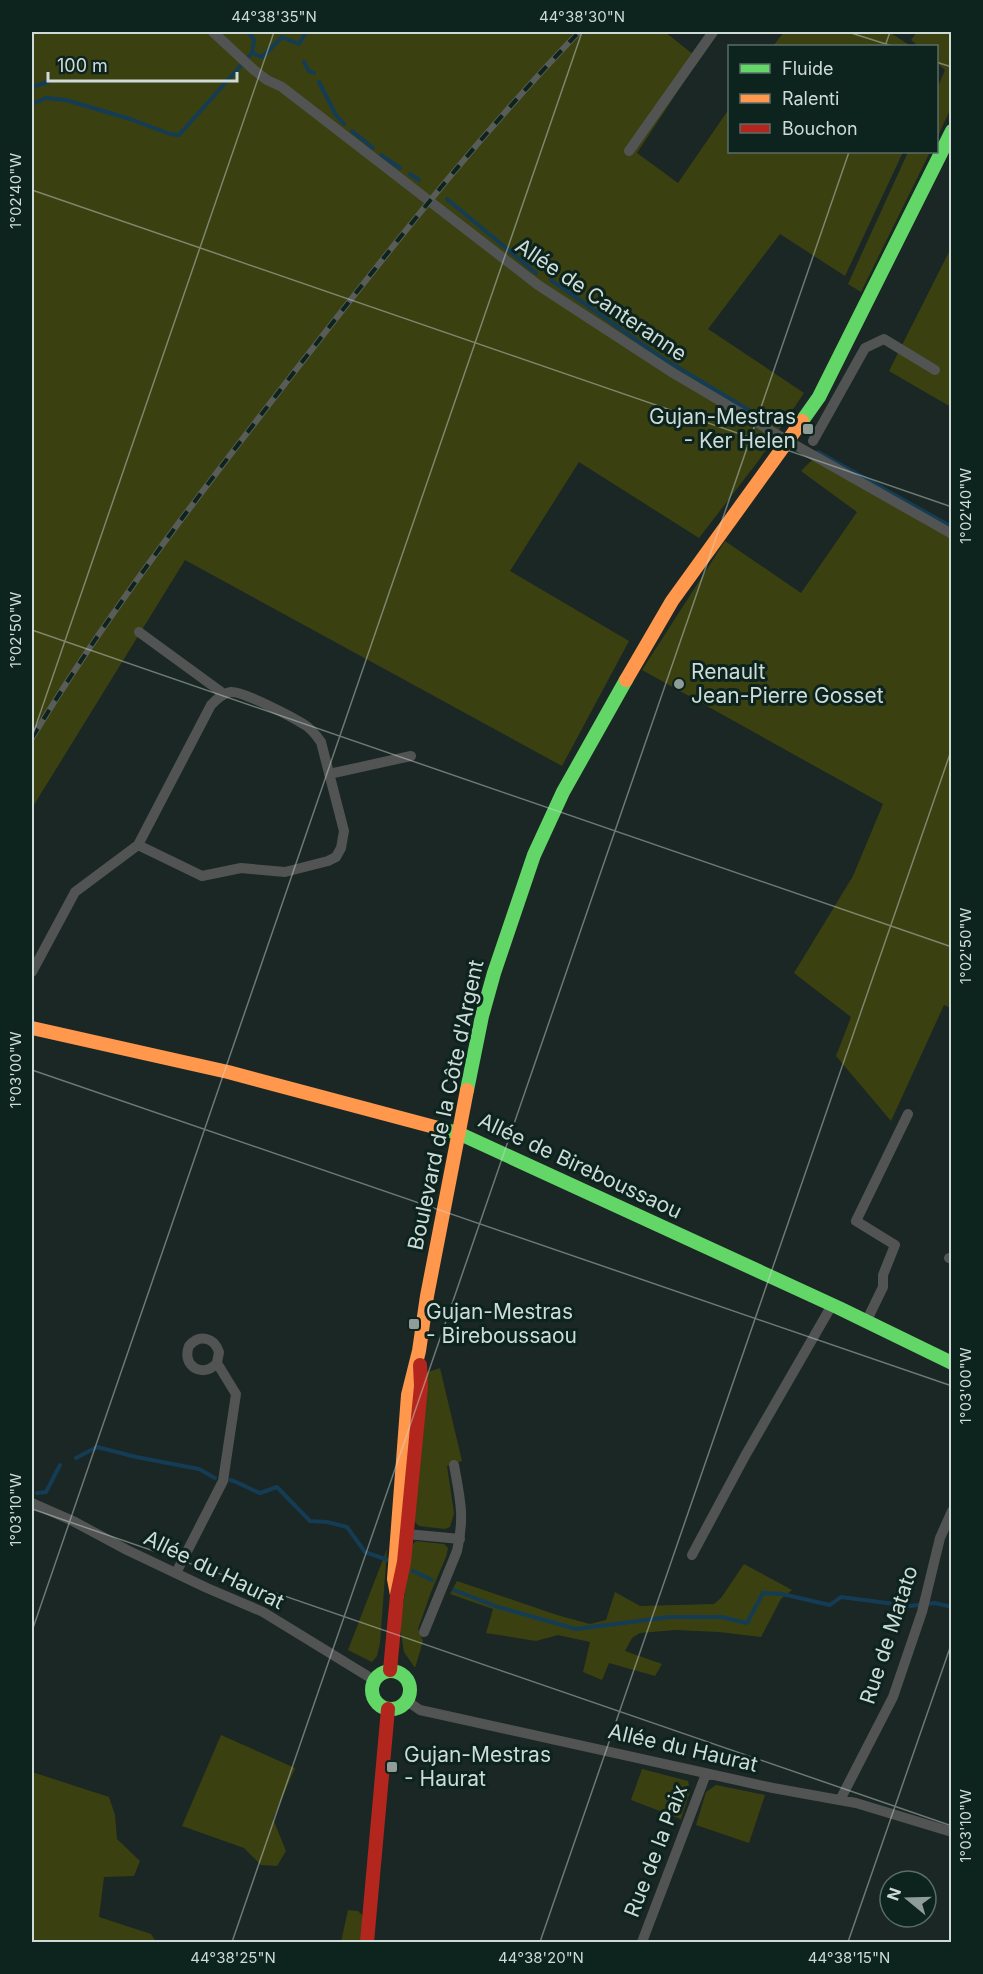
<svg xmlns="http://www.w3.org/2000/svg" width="983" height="1974" font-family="Inter,sans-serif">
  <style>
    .green { fill: #3b4011 }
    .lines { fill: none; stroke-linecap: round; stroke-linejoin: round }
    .stream { stroke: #143c54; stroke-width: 4 }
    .street { stroke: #515452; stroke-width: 10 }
    .fast { stroke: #63d668; stroke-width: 14 }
    .slow { stroke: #ff974d; stroke-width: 14 }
    .jam { stroke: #b3261e; stroke-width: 14 }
    .rail-casing { stroke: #585d5a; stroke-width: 6 }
    .rail { stroke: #0c231e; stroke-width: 4; stroke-dasharray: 11; stroke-linecap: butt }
    .ticks { fill: none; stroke: #cedbd7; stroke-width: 1.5; stroke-opacity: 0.45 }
    .poi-dot { fill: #8f9c98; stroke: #0c231e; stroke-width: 2 }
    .labels { text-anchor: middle; stroke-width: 6; stroke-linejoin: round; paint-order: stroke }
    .street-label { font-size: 21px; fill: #cedbd7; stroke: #0c231e }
    .poi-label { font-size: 21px; fill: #cedbd7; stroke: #0c231e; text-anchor: start }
    .neatline { fill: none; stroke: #cedbd7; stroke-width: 2 }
    .ticks-label { font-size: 15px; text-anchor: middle; fill: #cedbd7 }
  </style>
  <rect width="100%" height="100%" fill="#1b2724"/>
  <path class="green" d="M32,32H665L699,59L637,153L678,183L729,109L730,152H903L845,276L780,234L708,329L804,393L759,460L699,538L579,462L510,571L629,641L562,766L185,560L32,808Z
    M784,32H889L908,44L906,46H773Z
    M917,32H951V108L937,138V89L945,70L937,63L936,46H918L911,40Z
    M908,152H930L861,292L848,284Z
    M951,248V407L889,371Z
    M813,459L951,537V1008L944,1005L891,1121L836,1056L851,1017L794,973L853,876L883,804L642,670L725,541L801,593L857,512L801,471Z
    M440,1368L462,1461L447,1466L454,1513L450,1527L445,1529L419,1526L412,1519L425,1373Z
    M416,1541L444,1544L448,1548L446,1557L431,1592L418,1629L423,1641L415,1668L404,1652L400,1627L411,1546Z
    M387,1549L380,1643L377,1656L372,1662L348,1650Z
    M744,1564L792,1590L781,1599L761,1637L719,1632L675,1630L640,1633L632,1638L625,1651L662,1664L655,1676L609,1663L602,1680L583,1672L590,1642L558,1635L536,1641L486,1633L493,1609L450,1594L457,1581L557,1615L590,1624L606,1620L615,1592L640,1606L714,1604L721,1598Z
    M221,1735L295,1768L273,1819L286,1851L277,1866L261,1865L244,1848L182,1826Z
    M642,1769L688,1781L690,1791L681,1819L631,1800Z
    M32,1772L109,1797L115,1815L117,1839L140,1861L134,1876L104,1877L99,1917L151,1934L156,1942H32Z
    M716,1785L765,1795L749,1843L696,1825L706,1792Z
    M348,1910L358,1911L363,1916L361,1942H341Z"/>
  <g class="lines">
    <path class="stream" d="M252,53L262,57L282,37L299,44L306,32
      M304,62L309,71L314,73
      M319,82L336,115L344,124
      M32,87L48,82
      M32,104L46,98L66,100L130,119L170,134L179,135L252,53L254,40L248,32
      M352,131L373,148
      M381,155L400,168
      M410,174L419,180
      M447,199L536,273
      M551,280L659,356L757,415L786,424
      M818,452L952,527
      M76,1458L97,1447L136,1457L199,1469L215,1478
      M230,1480C241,1483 249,1489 260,1493L277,1487L310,1521L327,1522L347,1527L365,1552L388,1560
      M37,1493L46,1492L60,1465
      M413,1571L432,1580
      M454,1590L498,1607L576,1629L669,1617H721L747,1623L763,1593L782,1594L830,1605L841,1597L910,1606L935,1603L952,1607"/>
    <path class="street" d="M213,32L254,70L267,80L282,87L538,285L673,373L788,441L952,534
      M629,151L713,32
      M813,441L865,348L884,339L935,370
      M139,632L224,694
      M329,774L411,756
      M32,972L75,892L138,845L211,705C217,699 223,693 231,692C243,691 294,718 305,725C312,729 316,735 321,742L344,831L341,848L336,857L328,861L285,872L241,868L202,876L138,845
      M949,1258L952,1259
      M866,1322L883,1287V1275L895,1245L856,1221L908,1114
      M32,1503L73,1521L127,1550L207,1588L263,1612L374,1680
      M407,1534L460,1539
      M692,1555L745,1456L832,1305
      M176,1573L223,1481L236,1394L217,1363L219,1352C214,1337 199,1334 189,1346C181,1366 203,1379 217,1363
      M424,1632L457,1551C465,1516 460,1499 454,1465
      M407,1701L420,1710L773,1788L856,1803L952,1832
      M840,1800L893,1697L922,1612L940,1538L952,1511
      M642,1942L706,1774"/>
    <path class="fast" d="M802,421L819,397L952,131
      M467,1090L482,1016L494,973L534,855L563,792L626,680
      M442,1129L458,1133L839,1308L952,1363
      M372 1690a19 19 0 1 1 38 0a19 19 0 1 1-38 0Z"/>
    <path class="slow" d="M626,680L672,601L802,421
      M32,1028L228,1072L442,1129
      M397,1595L394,1579L408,1395L419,1351L427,1296L467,1090"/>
    <path class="jam" d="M390,1670L397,1595L404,1562L421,1386L420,1365
      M367,1942L388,1709"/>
    <g class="rail-casing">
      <path id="rail" d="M32,738C108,612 198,496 288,380C382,259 473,142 579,32"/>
    </g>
    <use href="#rail" class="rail"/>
  </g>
  <path class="ticks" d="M848,32L892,46M885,46L890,32M936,62L952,67M32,190L952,507M32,630L952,947M32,737L274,32M32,1070L952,1386M32,1509L952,1826M32,1631L582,32M232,1942L849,152M540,1942L952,748M848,1942L952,1642"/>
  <g class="poi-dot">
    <rect x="802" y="423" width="12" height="12" rx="3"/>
    <circle cx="679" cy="684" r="6"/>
    <rect x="408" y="1318" width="12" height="12" rx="3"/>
    <rect x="386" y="1761" width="12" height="12" rx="3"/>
  </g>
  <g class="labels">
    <g class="street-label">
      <text transform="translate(601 300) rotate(34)" y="7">Allée de Canteranne</text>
      <text transform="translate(446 1105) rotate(-78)" y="7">Boulevard de la Côte d'Argent</text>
      <text transform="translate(580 1166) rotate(25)" y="7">Allée de Bireboussaou</text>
      <text transform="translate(214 1570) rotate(26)" y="7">Allée du Haurat</text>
      <text transform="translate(889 1635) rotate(-72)" y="7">Rue de Matato</text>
      <text transform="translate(683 1748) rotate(13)" y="7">Allée du Haurat</text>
      <text transform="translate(656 1851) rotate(-69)" y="7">Rue de la Paix</text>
    </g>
    <g class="poi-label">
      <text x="796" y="424" text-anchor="end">Gujan-Mestras<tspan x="796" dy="24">- Ker Helen</tspan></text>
      <text x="691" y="679">Renault<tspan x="691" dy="24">Jean-Pierre Gosset</tspan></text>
      <text x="426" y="1319">Gujan-Mestras<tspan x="426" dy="24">- Bireboussaou</tspan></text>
      <text x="404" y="1762">Gujan-Mestras<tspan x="404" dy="24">- Haurat</tspan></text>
    </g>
  </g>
  <rect width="983" height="1974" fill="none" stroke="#0c231e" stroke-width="66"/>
  <rect x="728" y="45" width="210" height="108" fill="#0c231e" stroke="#5a6d68" stroke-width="1.5"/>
  <rect x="740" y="64" width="30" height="9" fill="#63d668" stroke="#5a6d68" stroke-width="1.5"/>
  <text x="782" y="75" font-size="18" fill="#cedbd7">Fluide</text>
  <rect x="740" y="94" width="30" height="9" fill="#ff974d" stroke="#5a6d68" stroke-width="1.5"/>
  <text x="782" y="105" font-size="18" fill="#cedbd7">Ralenti</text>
  <rect x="740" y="124" width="30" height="9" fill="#b3261e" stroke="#5a6d68" stroke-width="1.5"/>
  <text x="782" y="135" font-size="18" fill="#cedbd7">Bouchon</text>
  <g transform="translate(908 1899) rotate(289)"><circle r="28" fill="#0c231e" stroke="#5a6d68" stroke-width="1.5"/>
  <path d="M0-4.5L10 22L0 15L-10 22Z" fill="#8f9c98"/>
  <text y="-9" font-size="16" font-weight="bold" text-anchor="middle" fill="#cedbd7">N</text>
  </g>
  <path d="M48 72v9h189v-9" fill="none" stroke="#cedbd7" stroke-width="3"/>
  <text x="57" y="72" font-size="18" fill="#cedbd7" stroke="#0c231e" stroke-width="4.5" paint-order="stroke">100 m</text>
  <rect x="33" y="33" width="917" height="1908" class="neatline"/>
  <g class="ticks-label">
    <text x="274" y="22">44°38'35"N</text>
    <text x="582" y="22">44°38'30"N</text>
    <text transform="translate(16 191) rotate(-90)" y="5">1°02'40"W</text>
    <text transform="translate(966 506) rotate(-90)" y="5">1°02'40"W</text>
    <text transform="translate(16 630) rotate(-90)" y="5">1°02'50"W</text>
    <text transform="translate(966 946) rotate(-90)" y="5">1°02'50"W</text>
    <text transform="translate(16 1070) rotate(-90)" y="5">1°03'00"W</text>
    <text transform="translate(966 1386) rotate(-90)" y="5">1°03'00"W</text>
    <text transform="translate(16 1510) rotate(-90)" y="5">1°03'10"W</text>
    <text transform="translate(966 1826) rotate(-90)" y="5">1°03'10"W</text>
    <text x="233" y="1963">44°38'25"N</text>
    <text x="541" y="1963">44°38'20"N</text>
    <text x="849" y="1963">44°38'15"N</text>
  </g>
</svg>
